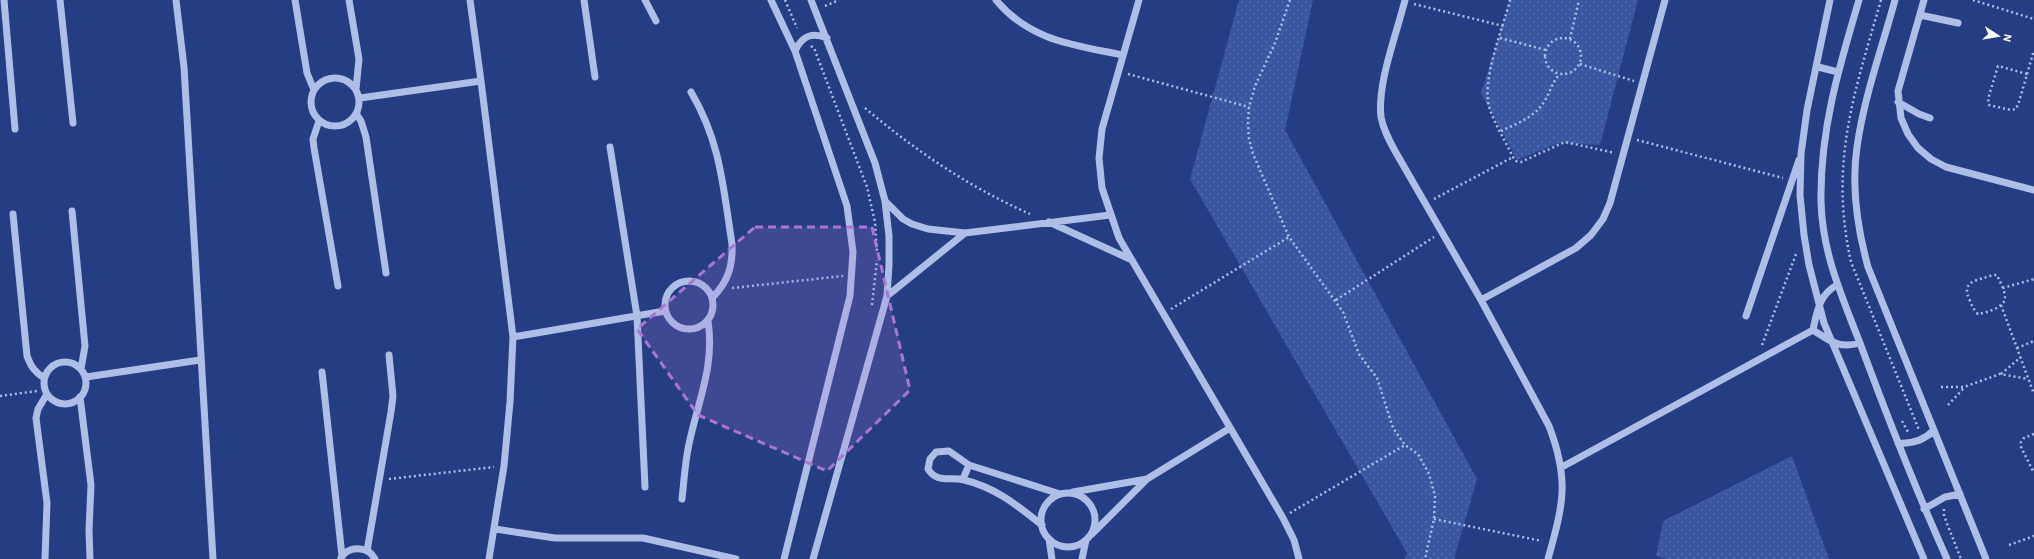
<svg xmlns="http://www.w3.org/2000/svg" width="2034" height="559" font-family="'Alegreya Sans',sans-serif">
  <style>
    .grass { fill: url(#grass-dots) }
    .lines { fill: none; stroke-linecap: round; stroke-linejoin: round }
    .path { stroke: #aebee7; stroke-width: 2.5; stroke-dasharray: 2 3; stroke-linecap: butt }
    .minor { stroke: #aebee7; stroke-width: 7 }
    .marked { fill: #a976d5; fill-opacity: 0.2; stroke: #a976d5; stroke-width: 3; stroke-dasharray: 8 5; stroke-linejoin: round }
  </style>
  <defs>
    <pattern id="grass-dots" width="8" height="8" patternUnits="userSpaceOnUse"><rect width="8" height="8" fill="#3956a0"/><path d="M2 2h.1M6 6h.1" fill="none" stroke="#576fae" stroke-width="1.8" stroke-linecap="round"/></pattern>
  </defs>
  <rect width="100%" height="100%" fill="#253d83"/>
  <path class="grass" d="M1239,0H1313L1285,130L1477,479L1454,559H1405L1407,553L1190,179Z
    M1510,0H1638L1600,145L1559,143L1517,160L1481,93Z
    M1792,456L1829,559H1667L1656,556L1663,521Z"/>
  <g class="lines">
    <path class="path" d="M785,0L797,28
      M1290,0L1275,43L1255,86L1249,107L1248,123L1249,139L1253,154L1289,237L1343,312L1359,354L1377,378L1393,428L1405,445L1418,454L1429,474L1435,496L1434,519L1425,559
      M1510,0C1503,28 1480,83 1490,110C1496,126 1505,141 1513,157L1516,161L1521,162L1565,142L1615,153
      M1881,0C1854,94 1829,163 1851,262L1919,430
      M1973,0L2034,19
      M1414,4L1503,26
      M825,6L839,0
      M1545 56a18 18 0 1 1 36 0a18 18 0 1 1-36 0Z
      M1500,38L1546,50
      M1570,39L1579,0
      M811,46L814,48L867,187L875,222L877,253
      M1580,64L1634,81
      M1128,74L1249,107
      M2027,74L1998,66L1988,99L1989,105L2011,110L2016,109L2019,102L2034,50
      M865,108C916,151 969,187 1030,214
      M1501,131C1516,124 1535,117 1544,102C1550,92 1552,83 1559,75
      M1637,140L1783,178
      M1434,199L1513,157
      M732,288L843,276
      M2003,288L1997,275H1993C1977,281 1960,280 1970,301C1972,306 1974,310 1978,314C1986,313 2005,307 2005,298C2005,295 2004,291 2003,288L2034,279
      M1336,300L1434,237
      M872,305L877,260
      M2001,305L2034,394
      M1171,309L1289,237
      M1762,345L1796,254
      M2017,348L2034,341
      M2001,374L2021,357
      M1941,387H1964L2000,374L2028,379
      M0,396L37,391
      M1948,405L1964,388
      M1902,421L1908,432
      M2034,434L2024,438L2021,442V447L2034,473
      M389,479L494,467
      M1944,509V516L1961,559
      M1290,513L1405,445
      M1434,519L1542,541
      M2009,545L2034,536"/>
    <path class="minor" d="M4,0L15,129
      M60,0L73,123
      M176,0L184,67L213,559
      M295,0L307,73L314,90
      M349,0L359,59L356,89
      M470,0L481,81L513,337L510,402L504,466L489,559
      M584,0L595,77
      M645,0L656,21
      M771,0L795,51L847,206L853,252L850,296L784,559
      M811,0L875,163L885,201L889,236V265L887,296L813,559
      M996,0C1030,41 1074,45 1123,55
      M1139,0L1102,129L1099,158L1102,188L1119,238L1283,518L1294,540L1299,559
      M1405,0C1397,33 1377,83 1381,117C1383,129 1389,140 1395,151L1481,300L1549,426C1570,481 1563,505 1548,559
      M1830,0L1807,110L1801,154L1800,195L1804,235L1809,265L1824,323L1924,559
      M1859,0C1839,67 1820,130 1821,201C1822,252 1842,297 1860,343C1887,416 1915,488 1947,559
      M1895,0C1882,48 1864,97 1857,147C1851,188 1857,227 1868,267L1986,559
      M1924,0L1898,91L1901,118L1908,134L1918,148L1931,159L1946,167L2034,190
      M1920,15L1958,23
      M795,51C802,36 811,32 827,38
      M1818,67L1838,72
      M311 102a24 24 0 1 1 48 0a24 24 0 1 1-48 0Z
      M691,92C721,143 723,187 732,244C733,266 728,282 712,298
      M360,98L481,81
      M1898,102L1919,114L1930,118
      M357,115L361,121L366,137L386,273
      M319,121L313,139L314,148L338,286
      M610,147L637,316L645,487
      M885,201L903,219L912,224L928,229L965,233L1110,215
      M72,211L85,346L81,369
      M13,214L27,356C31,367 35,372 44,378
      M1049,222L1132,260
      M665 305a24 24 0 1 1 48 0a24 24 0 1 1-48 0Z
      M887,296L965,233
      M1481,300L1576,248L1591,235L1603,219L1610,203L1665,0
      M1746,316L1799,160
      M1813,330C1830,341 1839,349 1860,343
      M513,337L665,311
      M44 383a21 21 0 1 1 42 0a21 21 0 1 1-42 0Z
      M322,372L342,556
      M86,377L200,360
      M80,397L91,485L89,530L90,559
      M1898,443C1912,444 1923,441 1933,431
      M1562,467L1813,330C1817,311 1819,295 1837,285
      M963,479L969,465
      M1073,492L1147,479
      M1041 520a27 27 0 1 1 54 0a27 27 0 1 1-54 0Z
      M682,499C684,481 685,462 689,444C698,401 715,366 708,321
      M1924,509L1945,497L1960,494
      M1042,525C1018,506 995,487 964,480C951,476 937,484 928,469L930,459L936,452L949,451L969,465L1060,494
      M495,529L555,538H643L736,559
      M1092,534L1147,479L1230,428
      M1049,539L1052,559
      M367,551L391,412L393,396L389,355
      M341,558C348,545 368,546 375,559
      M45,559L47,503L36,418L38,409L47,394
      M1082,559L1086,540"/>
  </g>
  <path class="marked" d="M755,227H872L910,390L827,471L698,415L637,329Z"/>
  <g transform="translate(1998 36) rotate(102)" stroke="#253d83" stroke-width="3" paint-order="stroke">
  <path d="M0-3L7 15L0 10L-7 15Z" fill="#ffffff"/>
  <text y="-6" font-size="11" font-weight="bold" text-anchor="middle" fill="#ffffff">N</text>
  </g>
</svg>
